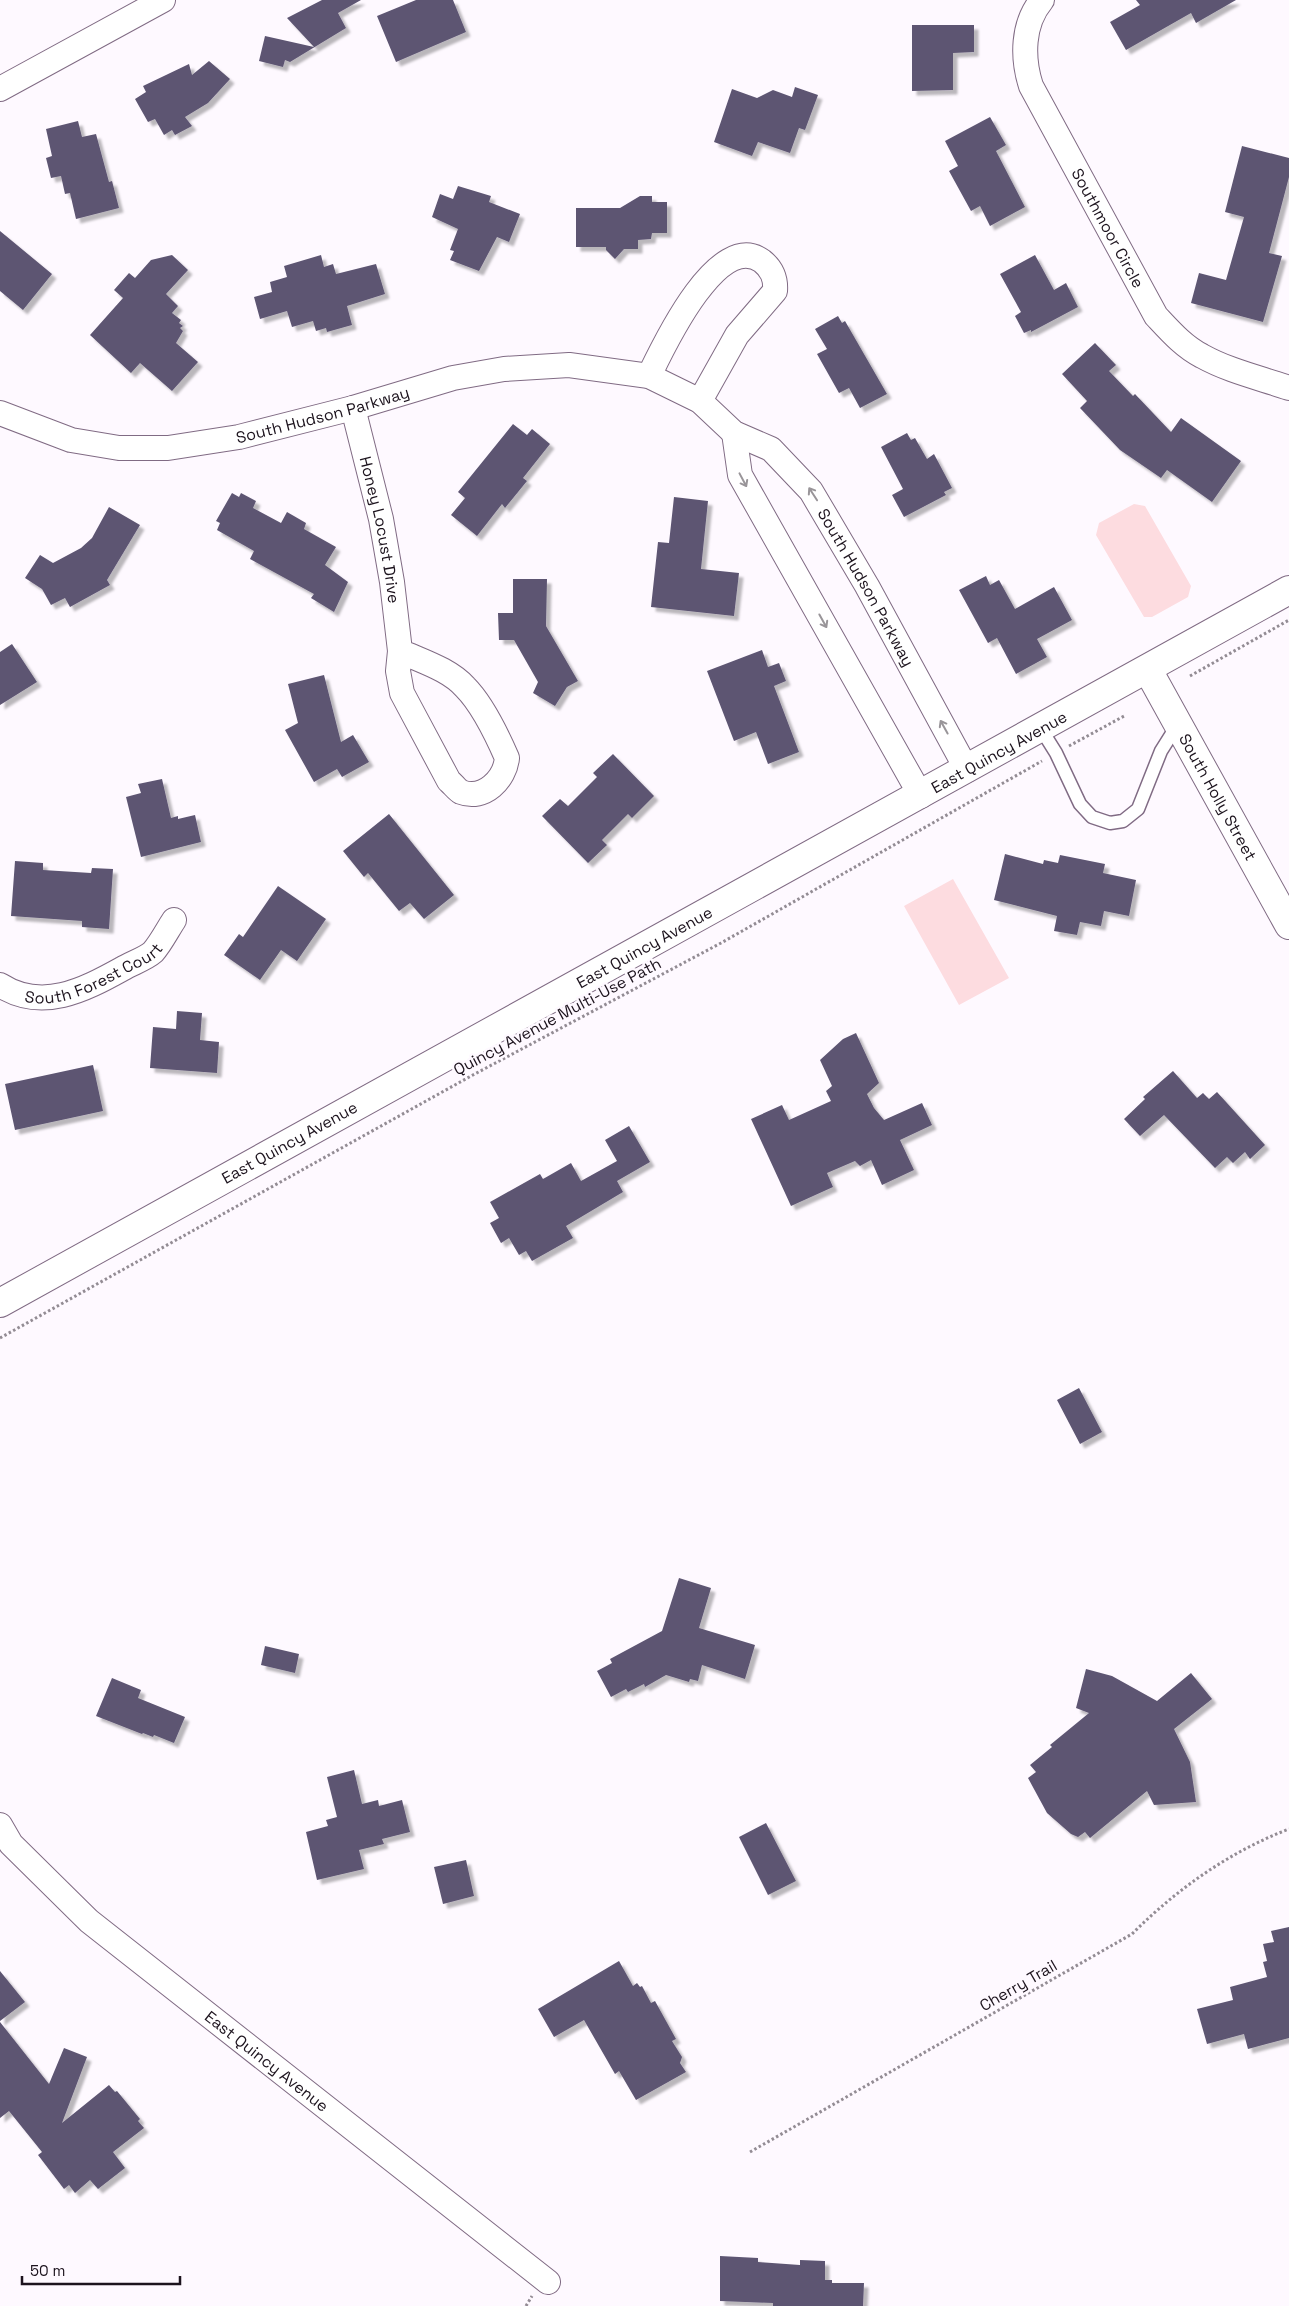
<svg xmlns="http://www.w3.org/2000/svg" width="1289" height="2306" font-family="'Space Grotesk',sans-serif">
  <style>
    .green { fill: #fddce0 }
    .building { fill: #5d5572; filter: url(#shadow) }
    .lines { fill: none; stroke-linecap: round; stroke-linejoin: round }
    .lane-casing { stroke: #806b84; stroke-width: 15 }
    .street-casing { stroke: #806b84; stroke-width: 26 }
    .secondary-casing { stroke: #806b84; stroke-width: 30 }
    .path { stroke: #938c94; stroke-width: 3; stroke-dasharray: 2.5 2.5; stroke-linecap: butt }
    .lane { stroke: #fff; stroke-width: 12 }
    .street { stroke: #fff; stroke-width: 24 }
    .secondary { stroke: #fff; stroke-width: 28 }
    .oneway { stroke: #999599 }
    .labels { text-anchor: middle; stroke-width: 5; stroke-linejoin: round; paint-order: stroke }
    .street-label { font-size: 16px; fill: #1c131d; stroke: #fef9ff }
  </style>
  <defs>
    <filter id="shadow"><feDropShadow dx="4.5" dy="4.5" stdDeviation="1" flood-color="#0004"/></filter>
  </defs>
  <rect width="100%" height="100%" fill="#fef9ff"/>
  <path class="green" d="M1134,504L1145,506L1191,586L1188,597L1152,617H1144L1096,535L1099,523Z
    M953,879L1009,978L959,1005L904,906Z"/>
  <path class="building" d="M322,0H361L338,13L346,28L290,62L285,60L283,67L259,61L265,36L314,47L287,18Z
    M416,0H453L466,32L396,62L377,16Z
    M1136,0H1236L1196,23L1191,13L1126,50L1110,22L1140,5Z
    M912,25H974V52L953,53V90L912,91Z
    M209,61L230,79L208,103L185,117L192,126L175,135L172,130L164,135L155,119L148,122L135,99L146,92L143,86L189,64L192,75Z
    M795,87L818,95L805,130L799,128L790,153L758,142L752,156L714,142L732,89L757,98L773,90L792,97Z
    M990,117L1006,145L996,151L1025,207L990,226L980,206L971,211L949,171L958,166L945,141Z
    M78,121L82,137L96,134L109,182L112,181L119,208L76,219L70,193L65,194L61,176L51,178L46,158L52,156L46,129Z
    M1242,146L1289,158V177L1269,253L1282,256L1263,322L1191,303L1199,273L1226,280L1244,217L1225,212Z
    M458,186L491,196L489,202L520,214L509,242L497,237L479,271L450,260L454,251L450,250L458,229L432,217L440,194L453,199Z
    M640,196H652V202H667V233H652L651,239L638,240V249H624L615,259L606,250V247H576V208H620Z
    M0,231L52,274L23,310L0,291Z
    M172,255L188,270L166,294L178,306L172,313L181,320L179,323L183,326L180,328L183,331L176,343L198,362L172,391L140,363L131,373L90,335L123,298L114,290L129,273L135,278L151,260Z
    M321,255L324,267L333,264L336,274L376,264L385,294L347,306L352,325L327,332L326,328L316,331L313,321L292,327L287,311L260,319L254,297L272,292L270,282L287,277L284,266Z
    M1035,255L1054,290L1066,283L1078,307L1031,332V330L1024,333L1015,316L1021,312L1000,274Z
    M838,316L842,323L845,321L887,394L860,408L849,388L839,393L817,354L827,349L815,329Z
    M1095,343L1116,365L1109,371L1133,396L1135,394L1171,432L1181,418L1241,461L1212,502L1167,470L1161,478L1120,450L1080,408L1087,401L1062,374Z
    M513,424L527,435L532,429L550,444L523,478L527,481L505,508L502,504L477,536L451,515L465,498L458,492Z
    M907,433L911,440L915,438L927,459L934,454L952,488L944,492L946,495L904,517L892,495L903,489L881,447Z
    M232,493L239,497L241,493L256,501L253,508L281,523L287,512L306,523L304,529L336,547L325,565L348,582L334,612L311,598L314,594L250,559L254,551L217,530L220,523L216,521Z
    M674,497L708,501L701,569L739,573L734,616L651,607L658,542L669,543Z
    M109,507L140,525L107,580L110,585L70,607L65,598L51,605L42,589L25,578L40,555L53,563L81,548L92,538Z
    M986,576L990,585L999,580L1015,609L1054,587L1072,620L1037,639L1047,657L1016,674L997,638L988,643L959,590Z
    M513,579H547L546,626L578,681L567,687L555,706L533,693L538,682L514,640H499L498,613H513Z
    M12,644L37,682L0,705V652Z
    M762,650L768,667L779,663L786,681L774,686L799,752L768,764L756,732L734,741L707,671Z
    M324,675L341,742L353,735L369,762L342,777L337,769L314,782L285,730L298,723L288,684Z
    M613,754L654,796L632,818L628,814L602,840L607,845L588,863L542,816L560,799L568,806L597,777L593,773Z
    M162,779L171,818L178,816V819L195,815L201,842L141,857L126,797L141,793L138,784Z
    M389,814L454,895L424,919L410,903L399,911L368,873L364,877L343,851Z
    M1005,854L1043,864L1044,860L1058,863L1060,855L1105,864L1103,873L1136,880L1129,916L1104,911L1101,926L1080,922L1077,935L1054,931L1057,916L994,900Z
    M15,861L43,863V870L91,873L92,868L113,869L109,929L82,927V921L11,916Z
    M278,886L326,919L297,961L281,950L260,980L224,955L239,934L243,937Z
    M177,1011L202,1013L200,1040L219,1042L217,1073L150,1068L153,1027L176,1029Z
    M856,1033L879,1083L867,1094L874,1108L884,1120L922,1103L932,1125L900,1140L914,1170L882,1185L871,1160L860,1166L855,1161L827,1173L833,1187L791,1206L751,1119L782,1105L789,1120L831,1101L826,1091L832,1086L820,1060L843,1039Z
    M93,1065L103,1111L15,1130L5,1084Z
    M1173,1071L1197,1098L1203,1093L1209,1099L1217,1092L1265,1145L1250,1159L1245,1152L1233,1163L1227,1157L1215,1168L1164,1115L1140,1136L1124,1119L1145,1099L1143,1097Z
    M629,1126L650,1162L617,1181L623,1192L566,1226L573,1238L532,1261L526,1251L519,1255L509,1238L501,1243L490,1223L499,1218L490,1202L540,1174L543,1179L571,1163L581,1181L617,1161L605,1140Z
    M1079,1388L1102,1432L1080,1444L1057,1400Z
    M679,1578L711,1588L699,1628L755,1645L745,1679L702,1665L698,1681L690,1679L689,1682L666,1675L645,1687L644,1684L628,1692L626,1689L611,1697L597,1671L612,1663L610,1659L662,1631Z
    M265,1646L299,1654L295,1673L261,1665Z
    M1086,1669L1112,1676L1157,1701L1191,1673L1212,1699L1174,1729L1190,1762L1196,1802L1154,1805L1147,1791L1090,1838L1085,1832L1078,1837L1071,1834L1047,1813L1028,1778L1036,1772L1030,1765L1052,1747L1050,1745L1089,1713L1076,1708Z
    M112,1678L141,1690L138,1698L185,1717L174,1743L154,1735L153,1737L143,1733L142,1734L96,1716Z
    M354,1770L362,1804L378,1800L379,1806L402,1800L410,1832L382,1839L384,1844L359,1850L364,1869L317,1880L306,1832L328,1826L326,1820L337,1817L327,1777Z
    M766,1823L796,1881L768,1895L739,1837Z
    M466,1860L474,1896L443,1904L434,1867Z
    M1289,1927V2038L1248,2049L1244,2034L1207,2044L1197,2009L1233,2000L1230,1987L1267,1977L1263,1962L1267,1961L1263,1944L1274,1942L1271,1931Z
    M619,1961L633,1986L637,1983L640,1987L642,1986L651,2003L655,2001L676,2039L672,2041L682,2057L680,2063L686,2072L636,2100L619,2071L615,2074L584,2020L554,2037L538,2009Z
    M0,1971L25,2002L0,2021Z
    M0,2022L49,2084L64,2048L87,2057L62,2123L109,2085L115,2092L117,2091L140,2119L138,2121L144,2128L113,2152L125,2168L98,2189L90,2180L75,2193L69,2185L64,2189L38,2155L42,2152L9,2111L0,2118Z
    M720,2256L758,2258V2262L800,2265V2260L825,2261V2280H832V2283H864L863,2306H773V2303L720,2301Z"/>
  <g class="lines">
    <g class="lane-casing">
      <path id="lane" d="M1041,729L1056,753L1080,804L1092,817L1110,823L1123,821L1138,809L1161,751L1178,724"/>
    </g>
    <g class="street-casing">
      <g id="street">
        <path id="s1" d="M1042,0C1022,24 1022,58 1031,86L1156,316C1170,331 1184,347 1202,356C1229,371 1260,378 1289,388"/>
        <path d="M0,89L163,0"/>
        <path d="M649,376C663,347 718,229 762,261C772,269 776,278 775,291L737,335L700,401"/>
        <path id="s2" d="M353,408L381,519L392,582L400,651L398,671L402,693L449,781C453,784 457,790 461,792C484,801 505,779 507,758C497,735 483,705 465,687C449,669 421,661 400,651"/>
        <path id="s3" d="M0,413L71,440L119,448H168L239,437L353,408L453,378L504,369L569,365L649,376L700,401L734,433L771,449L811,491L867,586L967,770"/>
        <path d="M734,433L740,475L921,796"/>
        <path id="s4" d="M0,985C42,1012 84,990 122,969C132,963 145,959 153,952C161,943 168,929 174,920"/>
        <path id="s5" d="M0,1825L11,1844L89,1921L548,2282"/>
      </g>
    </g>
    <g class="secondary-casing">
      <g id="secondary">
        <path id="s6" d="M1148,670L1289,925"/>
        <path id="s7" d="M0,1303C428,1063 861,831 1289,590"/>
      </g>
    </g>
    <path class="path" d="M1190,676L1289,620
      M1069,746L1126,715
      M0,1338L471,1076L721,943L1042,761
      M750,2152L1132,1934C1177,1889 1229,1852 1289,1829
      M526,2306L532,2296"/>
    <use href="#lane" class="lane"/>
    <use href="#street" class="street"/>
    <use href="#secondary" class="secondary"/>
  </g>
  <defs><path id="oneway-shaft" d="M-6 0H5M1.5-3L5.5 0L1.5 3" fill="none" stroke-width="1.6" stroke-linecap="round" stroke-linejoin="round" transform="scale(1.25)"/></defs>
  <g class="oneway">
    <use href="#oneway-shaft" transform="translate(743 480) rotate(62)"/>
    <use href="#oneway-shaft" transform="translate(813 494) rotate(-123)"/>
    <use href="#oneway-shaft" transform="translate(823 621) rotate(61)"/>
    <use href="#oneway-shaft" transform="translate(944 727) rotate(-119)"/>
  </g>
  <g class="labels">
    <g class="street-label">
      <text dy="6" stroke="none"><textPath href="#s1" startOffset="252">Southmoor Circle</textPath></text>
      <text dy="6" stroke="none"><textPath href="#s3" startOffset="332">South Hudson Parkway</textPath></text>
      <text dy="6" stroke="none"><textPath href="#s2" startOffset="125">Honey Locust Drive</textPath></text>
      <text dy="6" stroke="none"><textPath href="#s3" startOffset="978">South Hudson Parkway</textPath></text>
      <text dy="6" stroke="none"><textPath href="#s7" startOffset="1141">East Quincy Avenue</textPath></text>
      <text dy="6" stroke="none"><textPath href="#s6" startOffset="145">South Holly Street</textPath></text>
      <text dy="6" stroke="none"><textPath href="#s7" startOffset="736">East Quincy Avenue</textPath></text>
      <text dy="6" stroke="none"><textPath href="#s4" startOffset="101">South Forest Court</textPath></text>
      <text transform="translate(557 1016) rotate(-28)" y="6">Quincy Avenue Multi-Use Path</text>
      <text dy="6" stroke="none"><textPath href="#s7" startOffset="331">East Quincy Avenue</textPath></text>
      <text transform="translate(1018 1985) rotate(-30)" y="6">Cherry Trail</text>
      <text dy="6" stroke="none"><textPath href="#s5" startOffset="358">East Quincy Avenue</textPath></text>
    </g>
  </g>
  <path d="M22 2276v8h158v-8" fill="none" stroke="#1c131d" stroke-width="2.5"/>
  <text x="30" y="2276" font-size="15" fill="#1c131d" stroke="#fef9ff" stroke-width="4" paint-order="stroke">50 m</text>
</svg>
